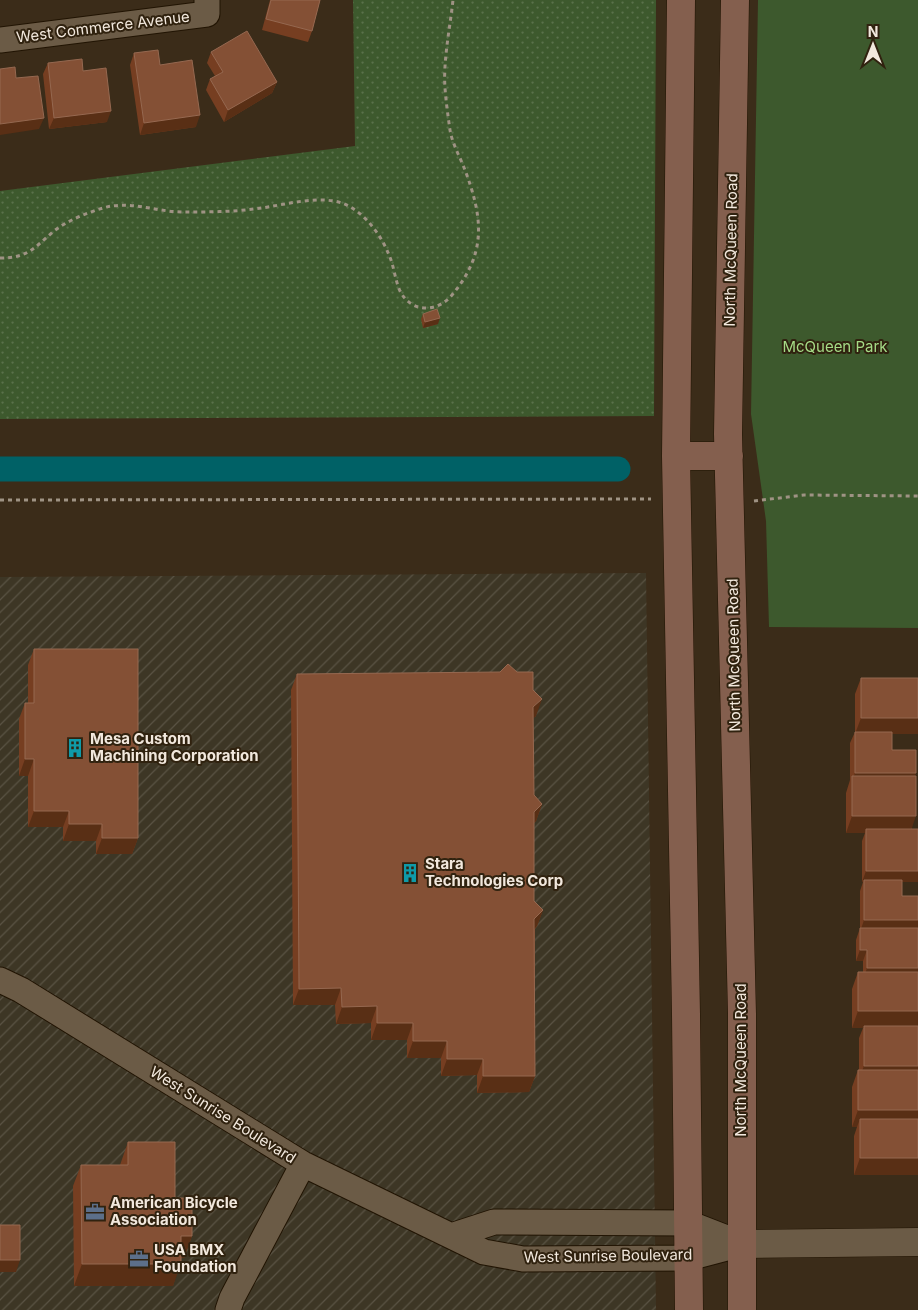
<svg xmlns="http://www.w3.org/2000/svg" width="918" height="1310" font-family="Inter,sans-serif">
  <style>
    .industrial { fill: url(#industrial-furrows) }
    .grass { fill: url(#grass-dots) }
    .green { fill: #3d592d }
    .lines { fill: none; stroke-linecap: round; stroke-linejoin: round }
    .canal { stroke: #006166; stroke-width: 25 }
    .minor-casing { stroke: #211403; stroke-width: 27 }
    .tertiary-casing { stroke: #211403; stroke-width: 29 }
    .secondary-casing { stroke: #211403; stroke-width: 29 }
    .path { stroke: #9f9384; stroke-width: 3; stroke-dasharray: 4 4; stroke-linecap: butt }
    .minor { stroke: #6b5b46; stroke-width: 25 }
    .tertiary { stroke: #6b5b46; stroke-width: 28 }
    .secondary { stroke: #845f4e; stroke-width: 28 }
    .wall { fill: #763e21 }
    .shaded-wall { fill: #592f15 }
    .building { fill: #845035; stroke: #956850 }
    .labels { text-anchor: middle; stroke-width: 4; stroke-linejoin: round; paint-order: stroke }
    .street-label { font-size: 15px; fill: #f2e8dd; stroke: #30220f }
    .park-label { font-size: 15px; fill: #a5db86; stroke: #30220f }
    .poi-label { font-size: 15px; font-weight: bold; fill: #f2e8dd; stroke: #30220f; text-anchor: start }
  </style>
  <defs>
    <pattern id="industrial-furrows" width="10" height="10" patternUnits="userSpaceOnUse" patternTransform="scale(1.25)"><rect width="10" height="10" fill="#3d3625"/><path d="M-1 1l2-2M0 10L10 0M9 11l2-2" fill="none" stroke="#5a5344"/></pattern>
    <pattern id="grass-dots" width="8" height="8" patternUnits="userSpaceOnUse" patternTransform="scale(1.25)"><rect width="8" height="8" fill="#3d592d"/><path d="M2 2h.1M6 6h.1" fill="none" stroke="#5a714b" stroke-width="1.8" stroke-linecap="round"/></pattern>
  </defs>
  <rect width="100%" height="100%" fill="#3b2c19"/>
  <path class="industrial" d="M646,573L656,1310H0V577Z"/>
  <path class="grass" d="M353,0H656L654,416L0,419V191L355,146Z"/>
  <path class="green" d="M758,0H918V628L769,627L766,521L751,414Z"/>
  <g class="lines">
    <path class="canal" d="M0,469H618"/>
    <g class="minor-casing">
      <path id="minor" d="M0,40L207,14V0
        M0,980L21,990L303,1164L484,1252L523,1259L689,1258L742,1244
        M454,1235L494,1222L688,1223L742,1244
        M228,1310L232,1298L303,1164"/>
    </g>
    <g class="tertiary-casing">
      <path id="tertiary" d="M742,1244L918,1242"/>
    </g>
    <g class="secondary-casing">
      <path id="secondary" d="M681,0L676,456L686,1014L689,1310
        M735,0L728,434L742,1014V1310
        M676,456H729"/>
    </g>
    <path class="path" d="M0,258C28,258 34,248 54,231C68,220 87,213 103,208C130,200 156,212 183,212C206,212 231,212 254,209C281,206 307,197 334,201C359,205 380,232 389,255C394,266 395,280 400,291C411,313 437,313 452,295C487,253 483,218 465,170C460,157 452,143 450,130C448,116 446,102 445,88C443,61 450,28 453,0
      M0,500L651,499
      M754,501L804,495L918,496"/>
    <use href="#minor" class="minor"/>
    <use href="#tertiary" class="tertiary"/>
    <use href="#secondary" class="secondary"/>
  </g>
  <path class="wall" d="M270,0H320L312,31L308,42L262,30Z
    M211,52L277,82L272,93L224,122L206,90L210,79L215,76L207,63Z
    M134,53L160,65L196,127L140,135L130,65Z
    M48,63L83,71L107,122L49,129L43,74Z
    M423,314L438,324L423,328L421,319Z
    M34,649L138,838L132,854H96V841H63V827H28V776H19V719L25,703H28V665Z
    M297,674L533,690L536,716L533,718L534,795L542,804L536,821L534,823V901L543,910L537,926L535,929V1076L529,1092L477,1093V1075L441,1076V1058H407V1040H371V1023L336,1024L335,1005H293L291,690Z
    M861,678L918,734H892V750L915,776L912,829L918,882H902V896L918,1175H854V1136L857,1127H852V1087L858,1070H859V1038L863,1028H852V989L858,972H863V961H856V940L860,928V891L863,882H862V841L865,833H846V793L850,780V743L855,732V694Z
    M128,1142L175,1198L192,1236L184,1258H181L173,1286H74L73,1186L81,1165H120Z"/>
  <path class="shaded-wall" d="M277,82L272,93L224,122L228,110Z
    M111,111L107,122L49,129L54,118Z
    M200,115L196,127L140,135L144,123Z
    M44,118L39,129L0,135V124Z
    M440,318L438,324L423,328L425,322Z
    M542,699L536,716L527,724L533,707Z
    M861,718H918V734H855Z
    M25,759H34L28,776H19Z
    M855,773H916L912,785L852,781Z
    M542,804L536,821L528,829L534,812Z
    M34,811H69L63,827H28Z
    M852,816H916L910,833L866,829L865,833H846Z
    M69,824H102L96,841H63Z
    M102,838H138L132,854H96Z
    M866,871H918V882H864V880L863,882H862Z
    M543,910L537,926L528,935L534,919Z
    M864,920H918V932H860Z
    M860,950H867L863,961H856Z
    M867,968H918V980H863Z
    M341,988L335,1005H293L299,989Z
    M377,1006L371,1023L336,1024L342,1007Z
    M858,1011H918V1028H852Z
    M377,1023H413L407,1040H371Z
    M413,1041H447L441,1058H407Z
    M447,1059H483L477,1075L441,1076Z
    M864,1066H918V1078H859Z
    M483,1076H535L529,1092L477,1093Z
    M858,1110H918V1127L860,1119L857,1127H852Z
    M860,1158H918V1175H854Z
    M181,1236H192L184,1258H173Z
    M0,1260H20L16,1272H0Z
    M82,1264H181L173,1286H74Z"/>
  <path class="building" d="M271,0H320L312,31L266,19Z
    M247,31L277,82L228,110L210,79L223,72L211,52Z
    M158,50L160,65L192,60L200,115L144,123L134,53Z
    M82,59L83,71L106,68L111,111L54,118L48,63Z
    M15,67L16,78L38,76L44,118L0,124V69Z
    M437,309L440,318L425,322L423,314Z
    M34,649H138V838H102V824H69V811H34V759H25V703H34Z
    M508,664L517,672H533V690L542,699L533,707L534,795L542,804L534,812V901L543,910L534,919L535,1076H483V1059H447V1041H413V1023H377V1006L342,1007L341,988L299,989L297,674L500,672Z
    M861,678H918V718H861Z
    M855,732H892V750H916V773H855Z
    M852,776H916V816H852Z
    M866,829H918V871H866Z
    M864,880H902V896H918V920H864Z
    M860,928H918V968H867V950H860Z
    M858,972H918V1011H858Z
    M864,1026H918V1066H864Z
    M858,1070H918V1110H858Z
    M860,1119H918V1158H860Z
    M128,1142H175V1198H192V1236H181V1264H82L81,1165H128Z
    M0,1225H20V1260H0Z"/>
  <defs>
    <g id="building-bare" transform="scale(1.5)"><path d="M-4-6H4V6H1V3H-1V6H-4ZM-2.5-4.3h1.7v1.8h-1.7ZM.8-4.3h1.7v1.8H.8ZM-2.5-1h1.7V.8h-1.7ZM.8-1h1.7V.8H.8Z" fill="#0f9aa8" stroke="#30220f" stroke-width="2.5" paint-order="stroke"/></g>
    <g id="office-bare" transform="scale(1.5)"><path d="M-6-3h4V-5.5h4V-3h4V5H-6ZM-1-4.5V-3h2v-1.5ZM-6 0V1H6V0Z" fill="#5c6f8a" stroke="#30220f" stroke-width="2.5" paint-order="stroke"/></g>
  </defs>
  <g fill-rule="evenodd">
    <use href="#building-bare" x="75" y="748"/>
    <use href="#building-bare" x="410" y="873"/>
    <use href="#office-bare" x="95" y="1212"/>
    <use href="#office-bare" x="139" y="1259"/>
  </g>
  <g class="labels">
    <g class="street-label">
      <text transform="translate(103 27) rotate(-7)" y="5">West Commerce Avenue</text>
      <text transform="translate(731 250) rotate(-89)" y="5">North McQueen Road</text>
      <text transform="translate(734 655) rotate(-91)" y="5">North McQueen Road</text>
      <text transform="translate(741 1060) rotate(-90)" y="5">North McQueen Road</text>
      <text transform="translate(223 1115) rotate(32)" y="5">West Sunrise Boulevard</text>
      <text transform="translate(608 1256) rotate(-1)" y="5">West Sunrise Boulevard</text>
    </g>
    <g class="park-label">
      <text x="835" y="352">McQueen Park</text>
    </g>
    <g class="poi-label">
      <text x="90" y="744">Mesa Custom<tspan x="90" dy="17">Machining Corporation</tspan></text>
      <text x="425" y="869">Stara<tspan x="425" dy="17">Technologies Corp</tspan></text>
      <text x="110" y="1208">American Bicycle<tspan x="110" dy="17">Association</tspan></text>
      <text x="154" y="1255">USA BMX<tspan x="154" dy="17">Foundation</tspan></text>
    </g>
  </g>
  <g transform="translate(873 45)" stroke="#30220f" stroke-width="4" paint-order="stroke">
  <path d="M0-4L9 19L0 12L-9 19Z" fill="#f2e8dd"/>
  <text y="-8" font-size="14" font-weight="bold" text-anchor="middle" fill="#f2e8dd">N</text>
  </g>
</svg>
